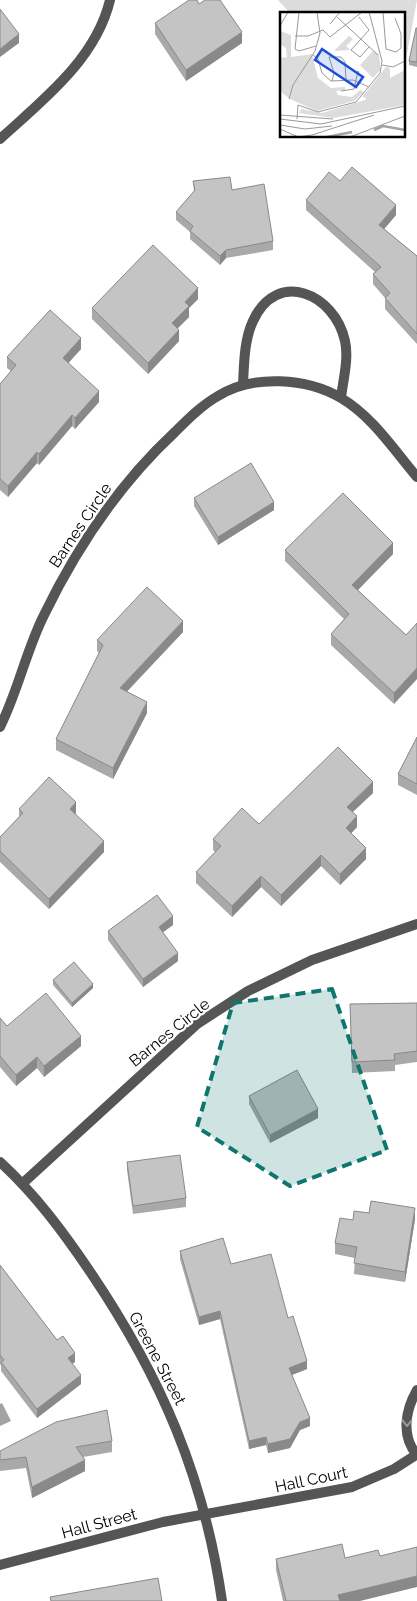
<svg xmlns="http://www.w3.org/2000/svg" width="417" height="1601" font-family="Raleway,sans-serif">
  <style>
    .green { fill: #dcdcdc }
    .water { fill: #a3a3a3 }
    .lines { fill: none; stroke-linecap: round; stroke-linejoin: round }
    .minor { stroke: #555; stroke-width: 10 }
    .wall { fill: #a9a9a9 }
    .shaded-wall { fill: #898989 }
    .building { fill: #c4c4c4; stroke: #898989 }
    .oneway { stroke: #999 }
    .marked { fill: #0f766e; fill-opacity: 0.2; stroke: #0f766e; stroke-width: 4; stroke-dasharray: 10 6; stroke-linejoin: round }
    .labels { text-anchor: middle; stroke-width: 4.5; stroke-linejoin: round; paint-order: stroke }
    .street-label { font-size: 16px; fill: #000; stroke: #fff }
    .inset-river { fill: none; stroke: #a3a3a3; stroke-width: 2.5 }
    .inset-road { fill: none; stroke: #999; stroke-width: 1 }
    .view { fill: #1d4ed8; fill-opacity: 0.15; stroke: #1d4ed8; stroke-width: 2.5 }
    .inset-edge { fill: none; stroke: #000; stroke-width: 2.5 }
  </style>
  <rect width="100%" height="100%" fill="#fff"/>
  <path class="green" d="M278,0H417L403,75V14H291Z"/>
  <path class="water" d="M2,1403L11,1421L0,1426V1404Z"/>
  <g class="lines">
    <path class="minor" d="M0,139C43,100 96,59 110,0
      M243,385C244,365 244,340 253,321C277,268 335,294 345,341C349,359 343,380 341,398
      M0,727C18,691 26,651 44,615C77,547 119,484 175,432C188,419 202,405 218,396C253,374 307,378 341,398C372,416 394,450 417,477
      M0,1162C36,1195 64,1233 91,1273C161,1377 204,1476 222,1601
      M23,1183L197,1024L248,991L312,960L417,924
      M417,1390C405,1411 401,1436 417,1455
      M0,1565L163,1522L352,1487L394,1469L416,1455"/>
  </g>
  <path class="wall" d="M199,4L242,43L186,81L155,34V23Z
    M417,28V67L409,65V61Z
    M193,181L232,190L273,241V250L226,258L220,265L190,239V232L176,220V212L194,192Z
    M340,181L396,215L384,229L417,256V344L385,309V298L373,284V274L375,272L306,210V200Z
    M198,299L189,308V317L178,328L179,341L148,374L92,319V308Z
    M81,349L68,363L99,402L75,429L72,426L39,465L37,463L8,497L0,490V384L11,371L7,368V357Z
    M194,498L274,510L218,545L194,506Z
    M285,550L393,554L358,590L406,635L394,704L331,645V634L344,619L285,561Z
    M183,632L127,691L147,713L113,779L56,750V739L99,653L97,651V640Z
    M417,737V795L398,785V774Z
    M373,793L353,812L357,827L351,833L366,859L340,885L321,866L281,906L261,887L232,917L196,883V872L215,852L213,850V839L259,824Z
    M19,809L76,813L75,814L104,852L49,909L0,862V837L19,817Z
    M173,925L163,932L178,961L143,987L108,940V931Z
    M53,980L93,988L72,1007L53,985Z
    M417,1003V1062L395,1065V1071L352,1073L350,1004Z
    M0,1018L7,1026L81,1046L44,1077L37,1068L16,1086L0,1067Z
    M249,1096L318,1118L270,1143L249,1104Z
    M127,1162L186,1198V1207L133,1214L127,1170Z
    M369,1213L415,1219L405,1282L354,1274L355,1258L335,1254V1243L353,1220Z
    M180,1251L231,1264L288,1318L307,1369L292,1375L310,1426L300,1430L290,1448L268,1453L266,1445L249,1449L220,1319L199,1325L180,1259Z
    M0,1265L57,1340L75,1362L72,1364L81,1384L37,1418L1,1371V1366L0,1364Z
    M112,1441V1452L83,1457L85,1471L32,1498L26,1468L0,1471V1451Z
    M345,1558L360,1601H283L276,1570V1559Z"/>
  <path class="shaded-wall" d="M242,32V43L186,81V70Z
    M19,34V43L0,57V49Z
    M396,205V215L379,235V225Z
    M226,250V258L220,265V256Z
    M198,288V299L189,308V317L172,334V323L185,302Z
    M179,330V341L148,374V363Z
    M81,338V349L63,369V358Z
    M99,391V402L75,429V418Z
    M72,415V426L39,465V454Z
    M37,452V463L8,497V486Z
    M274,502V510L218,545V537Z
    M393,543V554L352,596V585Z
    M183,621V632L120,699V688Z
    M417,668V679L394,704V693Z
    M147,702V713L113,779V768Z
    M373,782V793L347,817V807Z
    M76,802V813L70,820V809Z
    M357,816V827L346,839V828Z
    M104,841V852L49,909V899Z
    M366,848V859L340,885V874Z
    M321,855V866L281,906V895Z
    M261,876V887L232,917V906Z
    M173,916V925L159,935V927Z
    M178,953V961L143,987V979Z
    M93,984V988L72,1007V1003Z
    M81,1036V1046L44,1077V1066Z
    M37,1057V1068L16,1086V1075Z
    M318,1109V1118L270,1143V1135Z
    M415,1208V1219L405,1282V1272Z
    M220,1311V1319L199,1325V1317Z
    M75,1353V1362L68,1367V1358Z
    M307,1361V1369L289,1376V1368Z
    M81,1375V1384L37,1418V1409Z
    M310,1418V1426L300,1430L290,1448L268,1453V1444L300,1422Z
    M266,1437V1445L249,1449V1441Z
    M85,1460V1471L32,1498V1487Z
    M417,1576V1587L360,1601H338V1595Z"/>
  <path class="building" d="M189,0H197L199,4L205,0H220L242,32L186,70L155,23Z
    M0,9L19,34L0,49Z
    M416,28H417V62L409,61Z
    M352,167L396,205L379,225L417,256V334L385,298L390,293L373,274L381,267L306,200L329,172L340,181Z
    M230,177L232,190L264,184L273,241L226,250L220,256L190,231L193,226L176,212L195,190L193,181Z
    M153,245L198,288L185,302L189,306L172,323L179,330L148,363L92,308Z
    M50,310L81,338L63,358L99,391L75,418L72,415L39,454L37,452L8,486L0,479V384L16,365L7,357Z
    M251,463L274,502L218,537L194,498Z
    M343,493L393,543L352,585L406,635L417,623V668L394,693L331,634L349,614L285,550Z
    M147,587L183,621L120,688L147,702L113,768L56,739L103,645L97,640Z
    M417,737V784L398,774Z
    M338,747L373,782L347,807L357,816L346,828L366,848L340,874L321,855L281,895L261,876L232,906L196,872L221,846L213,839L242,808L259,824Z
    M49,777L76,802L70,809L104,841L49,899L0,851V837L23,813L19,809Z
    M157,895L173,916L159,927L178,953L143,979L108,931Z
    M74,962L93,984L72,1003L53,980Z
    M46,993L81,1036L44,1066L37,1057L16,1075L0,1056V1018L7,1026Z
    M417,1003V1051L394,1054L395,1060L352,1062L350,1004Z
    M297,1070L318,1109L270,1135L249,1096Z
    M180,1155L186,1198L133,1206L127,1162Z
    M371,1201L415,1208L405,1272L354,1263L357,1247L335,1243L340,1218L353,1220L354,1211L369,1213Z
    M223,1238L231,1264L271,1254L288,1318L293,1316L307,1361L289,1368L310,1418L300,1422L290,1439L268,1444L266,1437L249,1441L220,1311L199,1317L180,1251Z
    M0,1265L57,1340L63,1336L75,1353L68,1358L81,1375L37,1409L1,1362L4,1360L0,1355Z
    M107,1410L112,1441L76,1447L85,1460L32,1487L26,1457L0,1460V1451L56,1422Z
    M342,1544L345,1558L378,1550L380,1556L417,1547V1576L338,1595L340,1601H286L276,1559Z
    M158,1578L162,1601H51L50,1597Z"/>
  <defs><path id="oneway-chevron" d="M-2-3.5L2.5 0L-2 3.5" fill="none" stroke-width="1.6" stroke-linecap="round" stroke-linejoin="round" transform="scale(1.25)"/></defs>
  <use class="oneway" href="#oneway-chevron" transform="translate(407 1423) rotate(91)"/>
  <path class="marked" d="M332,989L387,1150L290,1186L197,1127L233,1003Z"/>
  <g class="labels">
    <g class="street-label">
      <text transform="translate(80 525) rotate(-56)" y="6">Barnes Circle</text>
      <text transform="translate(169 1032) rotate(-39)" y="6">Barnes Circle</text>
      <text transform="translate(158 1358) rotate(62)" y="6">Greene Street</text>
      <text transform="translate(311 1479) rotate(-12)" y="6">Hall Court</text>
      <text transform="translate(99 1523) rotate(-15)" y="6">Hall Street</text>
    </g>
  </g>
  <g transform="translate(280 12)">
    <rect width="125" height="125" fill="#fff"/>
    <path d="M0,19L11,23V45L32,42L38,66L51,76L65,75V78L56,79L58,83L72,85L80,78L84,80L74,89L37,99L10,87L0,79V46L7,45L6,36L0,32ZM72,21L69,24L73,27L66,34L70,38L54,39ZM93,39L99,43L100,51V58L93,66L80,53ZM106,55L110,56V66L125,58V93L53,106L19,101L21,97L42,101L85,88L86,86L82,85Z" fill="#dcdcdc"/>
    <path class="inset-river" d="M94,118L103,114L125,118M47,125L72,120"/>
    <path class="inset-road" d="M19,0L15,37L19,39L36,34M103,0L106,37L116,40L121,36V22L115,6M57,5L98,43M79,5L89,18L71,38L80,45L89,35M50,12L60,0M0,14L8,0M15,24H28L43,18L50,25L82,0M33,43L38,47L42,61L51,69L73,68L89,75M102,53L113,55L125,49M52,69L54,61L49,45H61L65,50L66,68M61,79L74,77L78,59L79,62M9,87L13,73L35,39L40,21L37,0M0,103L53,107M0,107L41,112L125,94M17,107L18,93L38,100L76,90L100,61L102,49L89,0M0,113L25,117L52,114M0,117L18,125L32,123L94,103M70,125L125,104"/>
    <path class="view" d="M42,37L83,65L76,75L35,48Z"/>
    <rect width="125" height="125" class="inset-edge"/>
  </g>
</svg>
